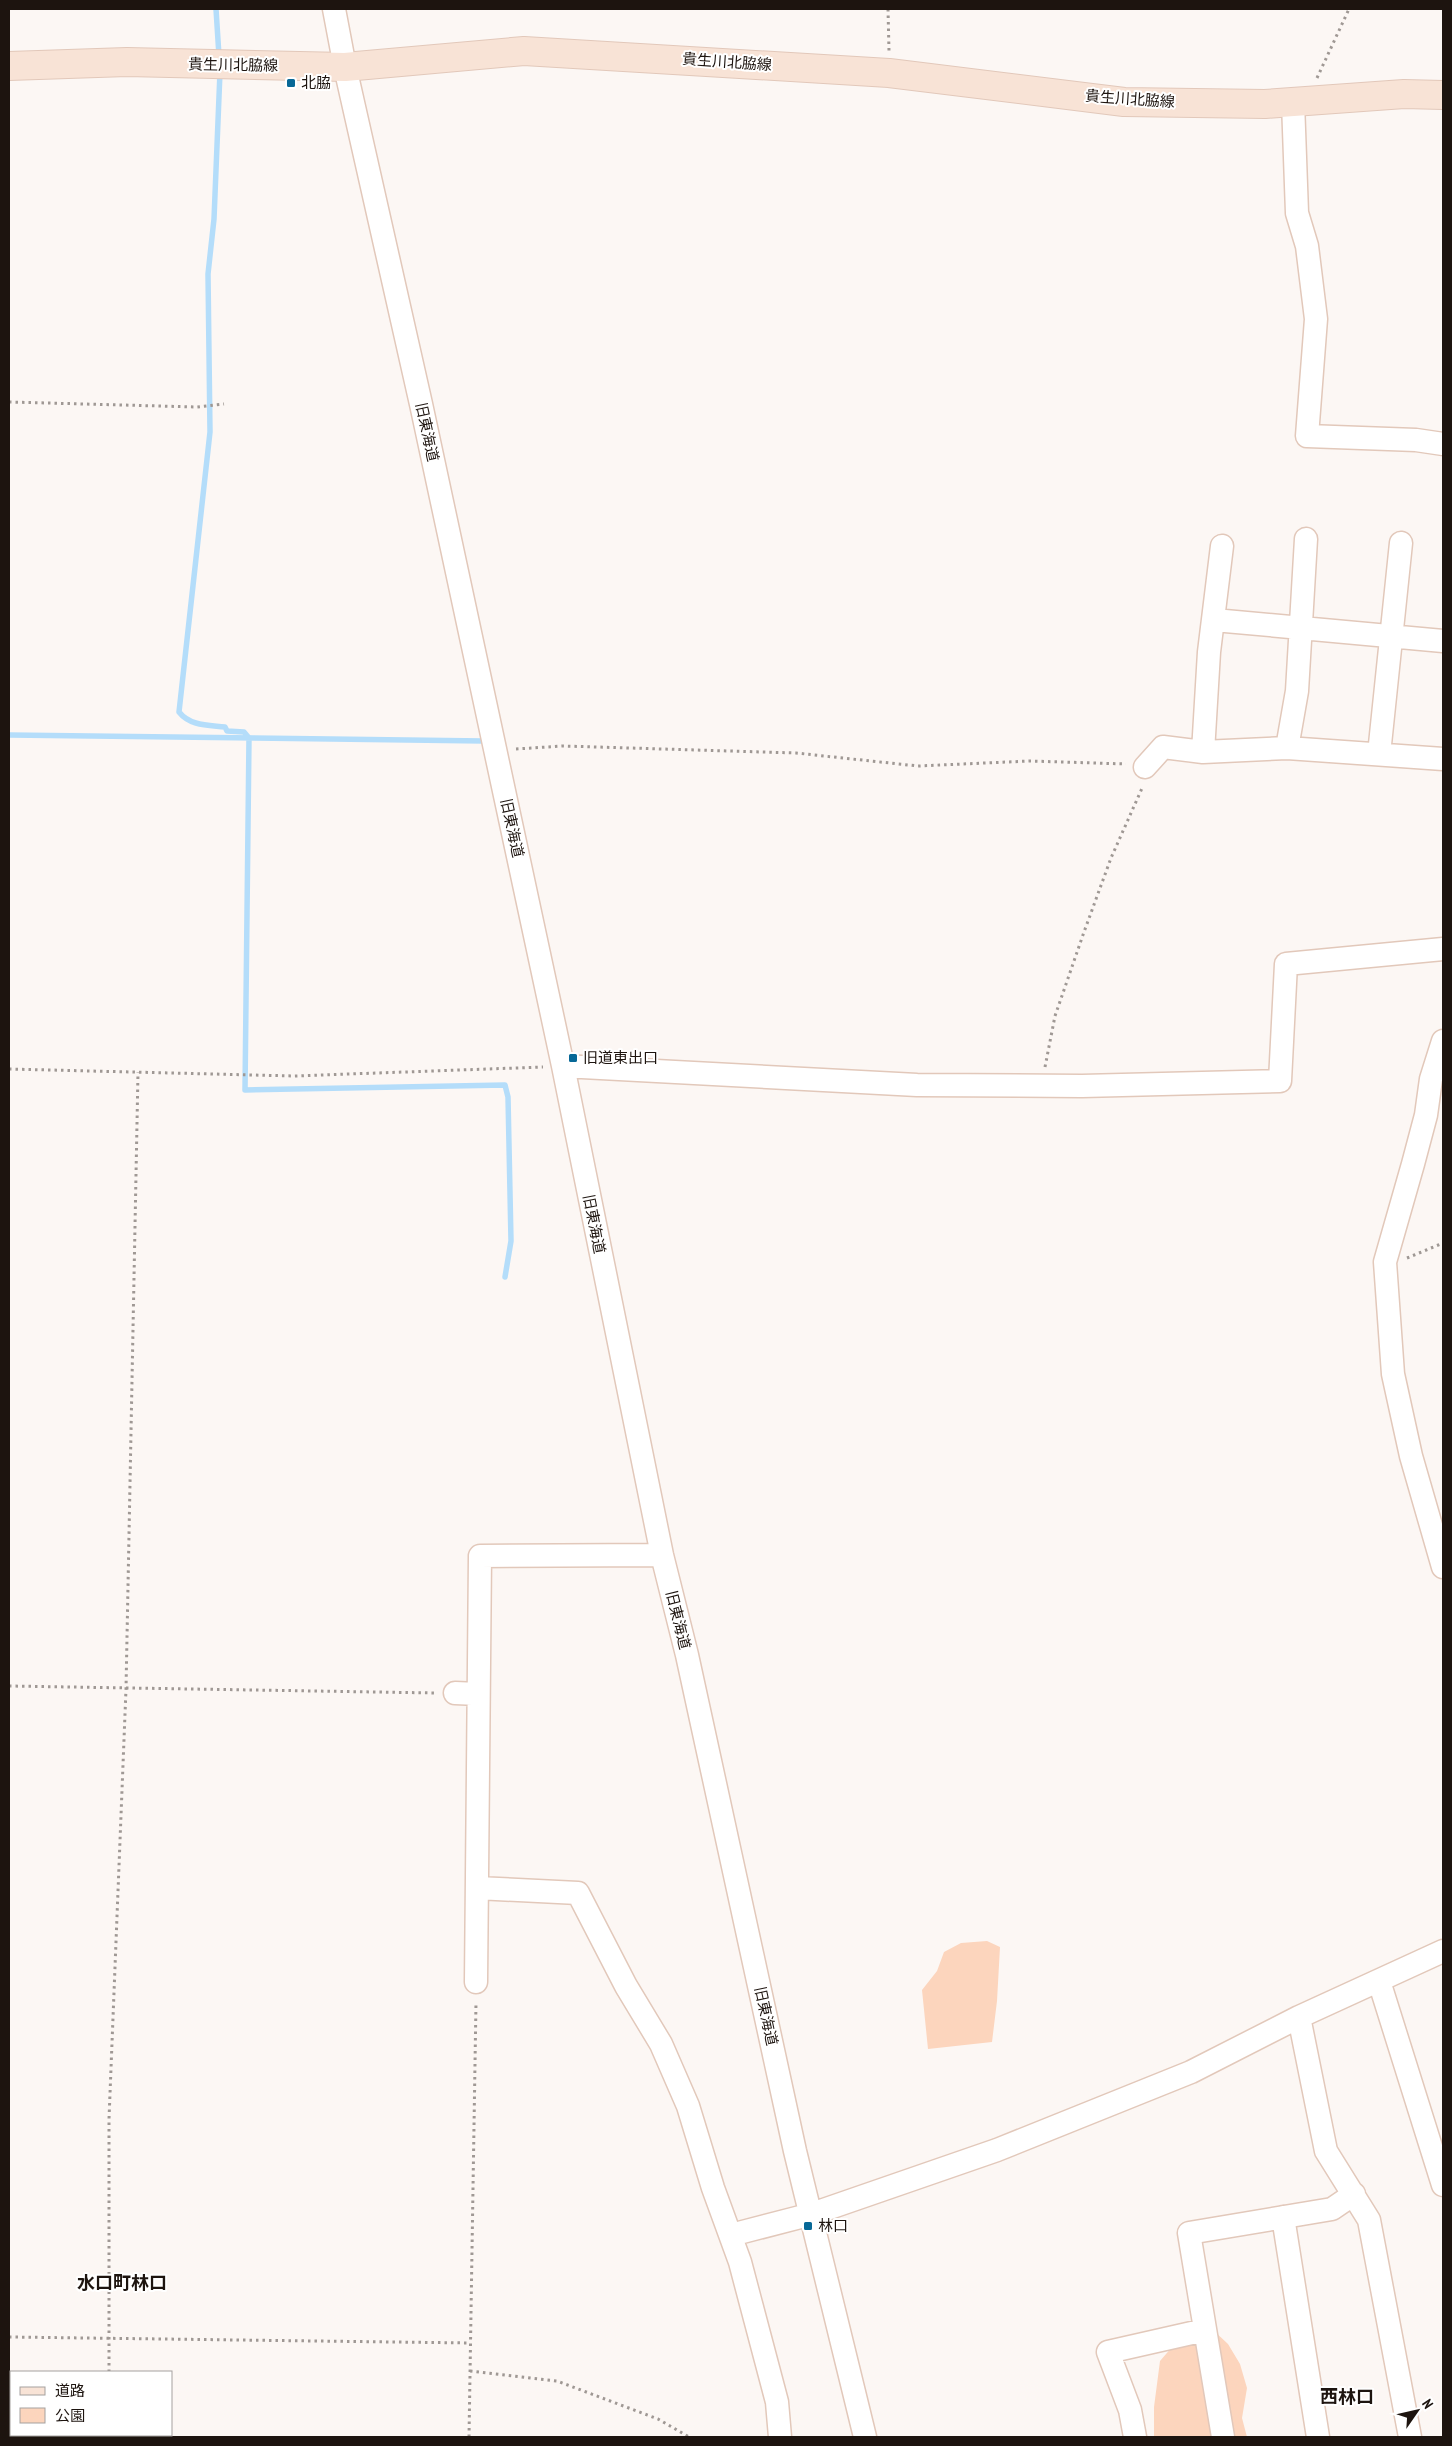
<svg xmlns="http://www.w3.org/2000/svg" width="1452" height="2446" font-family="'PT Sans Narrow','Noto Sans JP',sans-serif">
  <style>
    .green { fill: #fcd5bd }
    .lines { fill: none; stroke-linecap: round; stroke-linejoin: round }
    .stream { stroke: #b4ddfa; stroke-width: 5.5 }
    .street-casing { stroke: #e2c8ba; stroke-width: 25 }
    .secondary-casing { stroke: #e2c8ba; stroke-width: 30 }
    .path { stroke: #9f9894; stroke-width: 3; stroke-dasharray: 2.5 4; stroke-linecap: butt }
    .street { stroke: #fff; stroke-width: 22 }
    .secondary { stroke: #f8e3d6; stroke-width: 28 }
    .poi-dot { fill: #076897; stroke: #fff; stroke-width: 2 }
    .labels { text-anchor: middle; stroke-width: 4; stroke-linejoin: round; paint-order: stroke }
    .street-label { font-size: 15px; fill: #1d140f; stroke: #fff }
    .poi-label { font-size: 15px; fill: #1d140f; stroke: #fff; text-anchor: start }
    .quarter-label { font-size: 18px; font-weight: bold; fill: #1d140f; stroke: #fff }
  </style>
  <rect width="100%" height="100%" fill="#fcf7f4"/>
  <path class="green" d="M987,1941L1000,1947L997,2001L992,2042L928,2049L922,1990L937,1971L944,1952L961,1943Z
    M1191,2325L1212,2329L1228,2344L1240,2364L1247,2388L1242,2418L1247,2437H1154V2407L1160,2361Z"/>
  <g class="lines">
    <path class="stream" d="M216,9L219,56
      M220,72L214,219L208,274L210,432L179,712C190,726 208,725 225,727L227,731L244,732L249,738L245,1090L505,1085L508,1097L511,1241L505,1277
      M9,735L484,741"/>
    <g class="street-casing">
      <path id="street" d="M334,9L345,67L421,404L563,1066L662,1555L687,1655L795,2151L865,2437
        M1293,102L1297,213L1307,246L1316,319L1307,436L1416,440L1443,444
        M1214,620L1443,641
        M1287,748L1297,691L1306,539
        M1203,752L1209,652L1222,546
        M1379,754L1401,543
        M1145,767L1163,747L1203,752L1287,748L1443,759
        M1443,1041L1431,1079L1426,1115L1413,1164L1385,1262L1393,1374L1411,1456L1443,1567
        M563,1066L917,1085L1082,1086L1280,1081L1286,964L1443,949
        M455,1693L478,1694
        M477,1888L578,1893L626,1986L661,2044L688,2106L713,2188L740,2262L777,2402L780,2437
        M1379,1981L1443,2185
        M476,1982L480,1556L662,1555
        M1299,2017L1326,2151L1369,2220L1410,2437
        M1283,2217L1318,2437
        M731,2235L812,2214L997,2150L1191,2072L1299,2017L1443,1951
        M1135,2437L1130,2410L1108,2352L1205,2330
        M1223,2437L1189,2233L1332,2209L1354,2194"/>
    </g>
    <g class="secondary-casing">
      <path id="secondary" d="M9,66L127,62L345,67L524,51L889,73L1124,102L1265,104L1404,94L1443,95"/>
    </g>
    <path class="path" d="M888,9L889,51
      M1317,78L1349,9
      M9,402L197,407L224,404
      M516,749L563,746L796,753L918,766L1030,761L1126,764
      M1045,1067L1055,1016L1084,932L1111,858L1143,786
      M9,1069L294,1076L543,1067
      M1407,1258L1443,1243
      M9,1686L436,1693
      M9,2337L470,2343
      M470,2371L557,2381L658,2419L689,2437
      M109,2372V2119L126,1689L138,1072
      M109,2437V2435
      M469,2437L476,2002"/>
    <use href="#street" class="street"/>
    <use href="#secondary" class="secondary"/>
  </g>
  <g class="poi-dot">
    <rect x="286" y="78" width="10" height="10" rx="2.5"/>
    <rect x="568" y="1053" width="10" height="10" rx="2.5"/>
    <rect x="803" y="2221" width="10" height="10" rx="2.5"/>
  </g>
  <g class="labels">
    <g class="street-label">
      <text transform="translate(727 62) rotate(4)" y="5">貴生川北脇線</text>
      <text transform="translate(233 65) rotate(1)" y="5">貴生川北脇線</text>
      <text transform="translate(1130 99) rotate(4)" y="5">貴生川北脇線</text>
      <text transform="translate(427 432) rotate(78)" y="5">旧東海道</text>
      <text transform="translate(512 828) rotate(78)" y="5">旧東海道</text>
      <text transform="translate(594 1224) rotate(79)" y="5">旧東海道</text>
      <text transform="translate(678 1620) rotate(76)" y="5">旧東海道</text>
      <text transform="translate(766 2016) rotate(78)" y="5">旧東海道</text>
    </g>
    <g class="poi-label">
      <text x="301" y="88">北脇</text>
      <text x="583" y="1063">旧道東出口</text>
      <text x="818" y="2231">林口</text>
    </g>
    <g class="quarter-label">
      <text x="122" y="2289">水口町林口</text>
      <text x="1347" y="2403">西林口</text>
    </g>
  </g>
  <rect width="1452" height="2446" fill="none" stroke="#1d140f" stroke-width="20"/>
  <rect x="10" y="2371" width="162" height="65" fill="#ffffff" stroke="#a5a19f"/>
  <rect x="20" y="2387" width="25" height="8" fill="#f8e3d6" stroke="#a5a19f"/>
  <text x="55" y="2396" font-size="15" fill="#1d140f">道路</text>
  <rect x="20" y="2408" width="25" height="15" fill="#fcd5bd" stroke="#a5a19f"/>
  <text x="55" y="2421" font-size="15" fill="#1d140f">公園</text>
  <g transform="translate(1417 2411) rotate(56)" stroke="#ffffff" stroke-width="4" paint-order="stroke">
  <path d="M0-4L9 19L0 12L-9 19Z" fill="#1d140f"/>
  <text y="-8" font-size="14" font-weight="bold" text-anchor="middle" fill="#1d140f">N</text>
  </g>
</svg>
